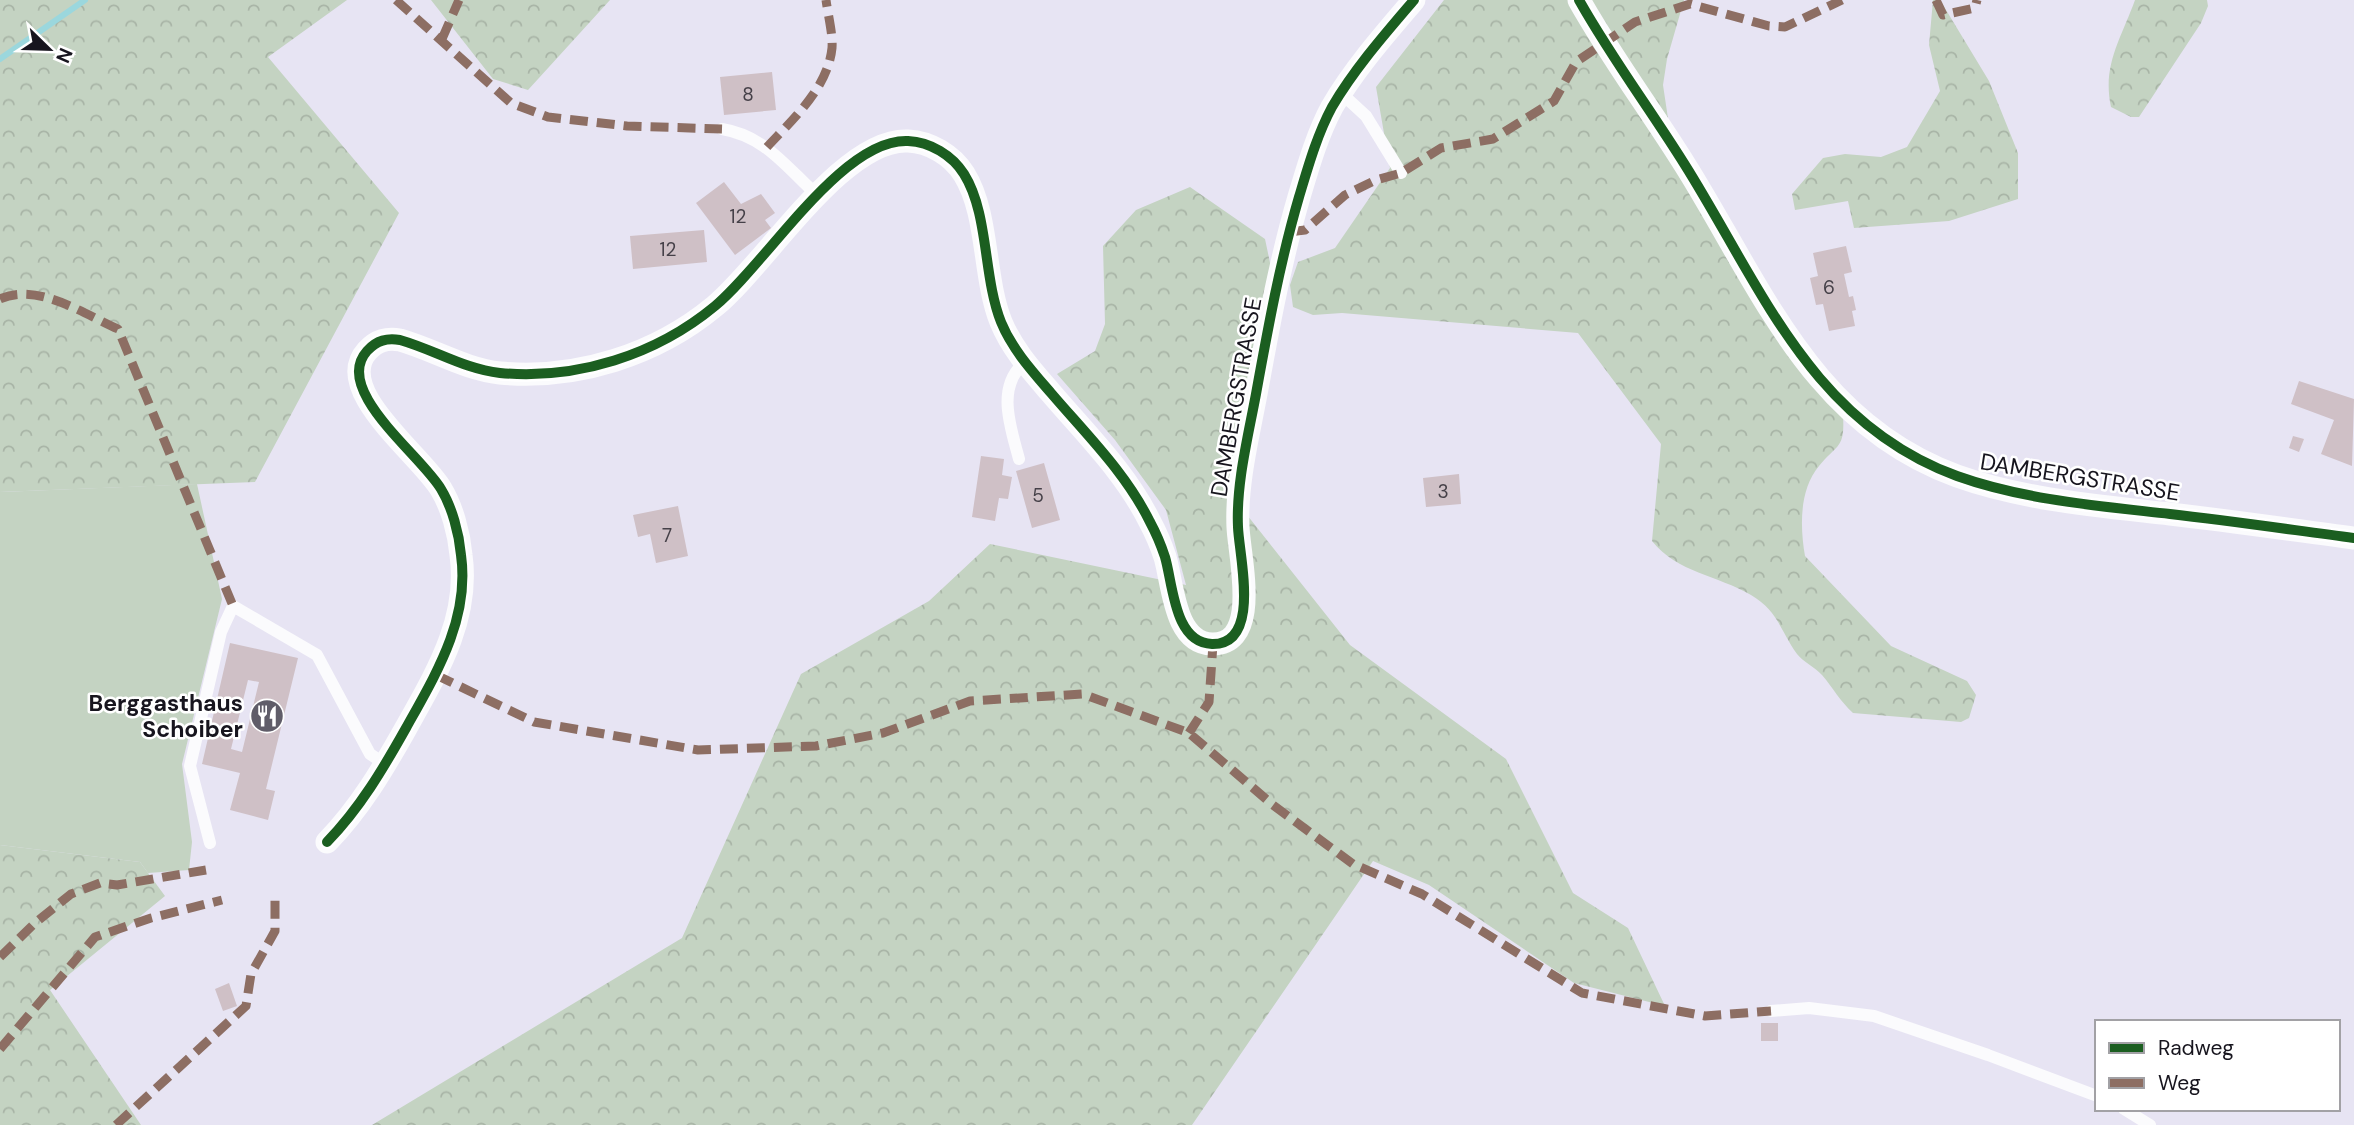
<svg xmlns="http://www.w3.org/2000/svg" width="2354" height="1125" font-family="'DM Sans',sans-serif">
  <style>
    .grass { fill: #c4d3c2 }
    .forest { fill: url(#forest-crowns) }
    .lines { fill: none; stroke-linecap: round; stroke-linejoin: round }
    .stream { stroke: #9bd7dd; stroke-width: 6 }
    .building { fill: #cfc0c6; fill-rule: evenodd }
    .lane { stroke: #fbfbfd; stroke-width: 12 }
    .street { stroke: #fbfbfd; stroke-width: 23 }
    .quiet { stroke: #8d6e63; stroke-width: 9; stroke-dasharray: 18 9; stroke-linecap: butt }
    .cycleway-casing { stroke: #fff; stroke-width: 15 }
    .cycleway { stroke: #1b5e20; stroke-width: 10 }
    .labels { text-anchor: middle; stroke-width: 5; stroke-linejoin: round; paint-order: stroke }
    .number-label { font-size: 19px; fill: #454048 }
    .street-label { font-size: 23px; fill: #17151e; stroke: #fff }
    .poi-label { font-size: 23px; font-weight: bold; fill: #17151e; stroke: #fff; text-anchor: end }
  </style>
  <defs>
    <pattern id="forest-crowns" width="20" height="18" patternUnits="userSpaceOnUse" patternTransform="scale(1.75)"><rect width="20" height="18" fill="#c4d3c2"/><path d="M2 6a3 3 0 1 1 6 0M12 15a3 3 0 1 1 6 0" fill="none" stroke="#a8b4a6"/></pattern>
  </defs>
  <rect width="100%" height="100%" fill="#e7e4f3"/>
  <path class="grass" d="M197,484L222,599L182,764L192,842L189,870L148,873L140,862L0,845V492Z"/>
  <path class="forest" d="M0,0H347L268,57L399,213L255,482L0,492Z
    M431,0H610L528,90L493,79Z
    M1444,0H1684L1667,59L1663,85L1669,125L1843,415C1845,449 1838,443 1819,466C1799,490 1800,527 1805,556L1891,646L1967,681L1976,695L1969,718L1961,722L1853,713C1840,701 1833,688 1822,675C1815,667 1803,662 1797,654C1780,630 1778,611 1751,595C1717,575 1678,573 1652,541L1661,444L1578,333L1342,313L1313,315L1293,307L1290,285L1298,262L1335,248L1390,168L1376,87Z
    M1933,0H1940L1989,81L2018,153V199L1949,221L1854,228L1848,201L1795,210L1792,194L1823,158L1845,154L1881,157L1907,147L1940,91L1929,45Z
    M2135,0H2207L2208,6L2201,23L2139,117H2131L2111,107C2102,65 2121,39 2135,0Z
    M1190,187L1265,239L1272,272L1236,501L1350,645L1506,759L1573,893L1628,928L1665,1006L1574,983L1429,885L1373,861L1192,1125H372L682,938L801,674L929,601L990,544L1186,585L1166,510L1115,440L1057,374L1095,351L1105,324L1103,246L1136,210Z
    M0,845L140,862L165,896L50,990L141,1125H0Z"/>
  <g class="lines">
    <path class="stream" d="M0,59L85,0"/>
  </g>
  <path class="building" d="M772,72L776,110L724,115L720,77Z
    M724,182L741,204L761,194L775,213L765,220L771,228L735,255L696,203Z
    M704,230L707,262L633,269L630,236Z
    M1846,246L1852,272L1844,274L1849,297L1853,296L1856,310L1852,311L1855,326L1829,331L1823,304L1816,305L1810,278L1818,276L1813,253Z
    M2299,381L2354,399L2352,466L2321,454L2334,420L2291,404Z
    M2293,436L2304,439L2299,452L2289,448Z
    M981,456L1004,459L1002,475L1012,477L1008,499L999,498L995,521L972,517Z
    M1044,463L1060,520L1032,528L1016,471Z
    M1459,474L1461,504L1426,507L1423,478Z
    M678,506L688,556L656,563L650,534L638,537L633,515Z
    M230,643L298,658L266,789L275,791L268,820L230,810L240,773L202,764ZM248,680L259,682L242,752L231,749Z
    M229,983L237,1006L223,1011L215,989Z
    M1761,1023H1778V1041H1761Z"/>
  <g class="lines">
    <path class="lane" d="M1341,93L1366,116L1401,173
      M722,129C765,136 786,167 817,195
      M1019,459C1011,428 995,387 1025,362
      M210,843L190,766L221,632L233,606L317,655L370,754L385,764
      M1771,1011L1809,1008L1874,1016L1988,1055L2097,1096
      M2124,1109L2150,1125"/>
    <path class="street" d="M1579,0C1611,57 1650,109 1685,165C1761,286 1811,423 1957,476C2024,500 2100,506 2170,514C2232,521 2293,530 2354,538
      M327,842C360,808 383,769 406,728C436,674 470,619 461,555C459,533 452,507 441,489C421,455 332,390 367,351C377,340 387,338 400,340C435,350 464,369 500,373C577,380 656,355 715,306C766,264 842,138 908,141C930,142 952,155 964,174C989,214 983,277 1001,322C1012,349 1032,371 1051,393C1086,434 1126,473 1150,522C1156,533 1161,545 1165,557C1173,584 1174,643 1212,644C1262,645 1239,556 1238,527C1236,484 1248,437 1256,394C1268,328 1280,262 1299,197C1308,167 1317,135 1332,107C1355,68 1385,34 1414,0"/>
    <path class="quiet" d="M396,0L511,103L548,117L627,126L722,129
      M1936,0L1943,15L1975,8L1977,0
      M442,39L459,0
      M767,147C792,120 828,88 832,48C833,34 828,15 826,0
      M1289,232L1305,230L1345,195L1376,180L1401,173L1441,148L1493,139L1554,101L1576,62L1635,22L1690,4L1769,26L1785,27L1842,0
      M0,299C37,282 84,314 118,329L233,606
      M436,675L534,722L698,750L816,746L883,733L970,701L1083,694L1189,733L1273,805L1353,864L1422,894L1582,993L1705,1016L1771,1011
      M1189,733L1209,702L1213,644
      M0,957L35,923L71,894L100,883L117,885L206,870
      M0,1049L95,937L151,918L222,900
      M116,1125L246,1006L251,974L275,931V899"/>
    <g class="cycleway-casing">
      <path id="cycleway" d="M1579,0C1611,57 1650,109 1685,165C1761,286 1811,423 1957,476C2024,500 2100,506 2170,514C2232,521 2293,530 2354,538
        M327,842C360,808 383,769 406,728C436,674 470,619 461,555C459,533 452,507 441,489C421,455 332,390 367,351C377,340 387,338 400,340C435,350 464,369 500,373C577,380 656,355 715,306C766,264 842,138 908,141C930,142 952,155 964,174C989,214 983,277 1001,322C1012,349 1032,371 1051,393C1086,434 1126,473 1150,522C1156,533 1161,545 1165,557C1173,584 1174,643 1212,644C1262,645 1239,556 1238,527C1236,484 1248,437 1256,394C1268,328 1280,262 1299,197C1308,167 1317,135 1332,107C1355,68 1385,34 1414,0"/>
    </g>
    <use href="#cycleway" class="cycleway"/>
  </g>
  <defs>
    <g id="restaurant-disc" transform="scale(1.75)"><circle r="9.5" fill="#605d69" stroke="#fff"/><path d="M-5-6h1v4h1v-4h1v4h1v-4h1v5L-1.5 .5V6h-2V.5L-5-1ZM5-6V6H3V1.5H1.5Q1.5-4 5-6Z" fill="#fff"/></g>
  </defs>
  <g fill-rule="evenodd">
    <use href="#restaurant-disc" x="267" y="716"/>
  </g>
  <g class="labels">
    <g class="number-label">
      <text x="748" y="101">8</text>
      <text x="738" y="223">12</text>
      <text x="668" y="256">12</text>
      <text x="1829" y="294">6</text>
      <text x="1443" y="498">3</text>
      <text x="1038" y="502">5</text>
      <text x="667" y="542">7</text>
    </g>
    <g class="street-label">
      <text transform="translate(1236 397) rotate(-80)" y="8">DAMBERGSTRASSE</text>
      <text transform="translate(2080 477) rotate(9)" y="8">DAMBERGSTRASSE</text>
    </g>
    <g class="poi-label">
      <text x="243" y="711">Berggasthaus<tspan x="243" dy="26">Schoiber</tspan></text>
    </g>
  </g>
  <rect x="2095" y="1020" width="245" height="91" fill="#ffffff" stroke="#a2a1a5" stroke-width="2"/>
  <rect x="2109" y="1043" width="35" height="10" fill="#1b5e20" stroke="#a2a1a5" stroke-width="2"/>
  <text x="2158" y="1055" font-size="21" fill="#17151e">Radweg</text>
  <rect x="2109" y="1078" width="35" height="10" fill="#8d6e63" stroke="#a2a1a5" stroke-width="2"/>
  <text x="2158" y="1090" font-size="21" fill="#17151e">Weg</text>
  <g transform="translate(49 49) rotate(113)" stroke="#ffffff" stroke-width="5" paint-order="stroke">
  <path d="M0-5L12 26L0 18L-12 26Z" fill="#17151e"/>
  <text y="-10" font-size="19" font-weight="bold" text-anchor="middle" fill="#17151e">N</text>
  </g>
</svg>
